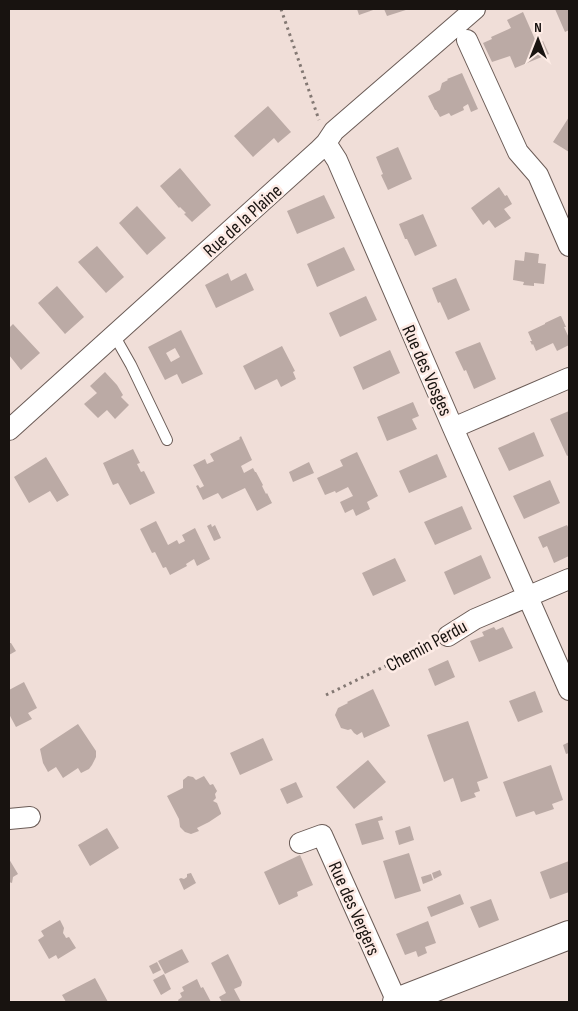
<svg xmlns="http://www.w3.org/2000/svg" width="578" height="1011" font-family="'Sofia Sans Condensed',sans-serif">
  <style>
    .building { fill: #bbaaa5; fill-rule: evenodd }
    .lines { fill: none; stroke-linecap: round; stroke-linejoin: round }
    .service-casing { stroke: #6b5c57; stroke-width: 12 }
    .minor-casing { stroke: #6b5c57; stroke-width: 22 }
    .secondary-casing { stroke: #6b5c57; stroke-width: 30 }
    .path { stroke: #837873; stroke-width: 3; stroke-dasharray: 2.5 4; stroke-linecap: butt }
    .service { stroke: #fff; stroke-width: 10 }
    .minor { stroke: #fff; stroke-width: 20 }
    .secondary { stroke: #fff; stroke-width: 28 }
    .labels { text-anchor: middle; stroke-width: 5; stroke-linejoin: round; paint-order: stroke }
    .street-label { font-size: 19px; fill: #181310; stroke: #fdebe5 }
  </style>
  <rect width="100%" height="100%" fill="#f0ded8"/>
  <path class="building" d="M357,9H376L359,15Z
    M384,9H409L387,16Z
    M555,9H569V30L565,32Z
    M523,12L537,44L543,41L549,54L515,68L510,56L492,62L483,43L492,39L491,37L511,28L507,20Z
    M462,73L478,109L471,112L468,104L463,107L464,110L451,116L449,113L440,117L436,110H435L428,96L440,90L442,83L448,80L447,79Z
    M268,106L291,132L278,143L274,138L253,157L234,136Z
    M569,117V152L553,142Z
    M398,147L412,179L388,190L381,175L383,174L376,157Z
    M180,168L211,205L192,222L184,214L186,213L180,207L179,208L160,186Z
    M499,187L505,196L507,195L512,204L504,209L511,218L495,228L489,220L483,225L471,208Z
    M324,195L335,218L297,234L287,211Z
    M137,206L166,238L147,255L119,223Z
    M423,214L437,246L415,256L407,239H405L399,224Z
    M97,246L124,277L106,293L78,262Z
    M344,247L355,270L317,287L307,264Z
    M525,252L539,254L538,263L546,264L544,284L534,283V286L523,285L524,282L513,280L515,260L524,261Z
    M228,273L231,281L246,273L254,290L216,308L205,285Z
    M456,278L470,310L448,320L440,302L438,303L432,288Z
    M57,286L84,317L65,334L38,303Z
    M366,296L377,320L340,337L329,313Z
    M560,316H561L566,327H564L569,338V345L557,351L553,343L536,351L533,344L532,345L530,341H532L528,332L545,324V323Z
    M13,324L40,353L21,370L9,355V328Z
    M181,330L203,374L182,384L177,374L165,380L148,347ZM175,348L180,357L171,362L166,353Z
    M480,342L496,379L474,389L466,370L464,371L455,352Z
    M282,346L295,371L293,372L296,379L281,387L277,379L255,390L243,366Z
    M390,350L400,373L363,390L353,367Z
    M105,372L117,385L123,395L121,397L129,405L115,419L107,410L98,418L84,404L97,393L90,386Z
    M413,402L419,416L412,419L417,429L387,441L377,417Z
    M569,411V455L567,456L550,419Z
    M534,432L544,456L509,471L498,448Z
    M241,436L252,460L241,466L244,473L253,468L255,472H256L263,485L262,486L266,494L267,493L272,503L257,511L245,488L222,499L218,493L203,500L196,486L198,485L200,488L204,486L193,465L205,459L207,464L214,461L210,454L240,439L239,438Z
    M133,449L140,463L137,464L141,472L144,471L155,493L130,505L118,483L113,485L103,463Z
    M357,452L378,496L367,502L370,509L356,516L353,509L345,513L340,502L353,496L348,487L336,493L335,491L325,495L317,478L343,466L340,460Z
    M437,454L447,477L409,493L399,471Z
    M46,457L69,495L57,502L50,491L29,503L14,477Z
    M309,462L314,473L293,482L289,472Z
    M550,480L560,503L524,519L513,496Z
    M462,506L472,529L435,545L424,522Z
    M156,521L168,545L177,540L179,544L185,541L182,535L195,528L210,559L197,566L194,559L186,564L187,566L170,575L166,567L163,568L155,552L152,553L140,529Z
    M211,524L212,527L215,525L221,538L214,541L207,526Z
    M567,525L569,529V536L568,537L569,541V556L554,563L547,546L543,548L538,537Z
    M481,555L491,578L454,595L444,572Z
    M395,558L406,581L373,596L362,573Z
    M494,627L496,630L503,627L513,648L479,662L470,641L484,636L482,632Z
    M9,643H11L16,651L9,655Z
    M448,660L455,677L435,686L428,669Z
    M24,682L37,708L28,713L32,719L16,727L9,714V690Z
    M373,689L390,726L364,738L362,732L357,735L354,733L351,729L348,730L341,728L335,715L338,708L348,703L347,702Z
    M535,691L543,712L518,722L509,701Z
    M468,721L488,778L477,782L480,791L474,793L476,797L461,802L453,778L444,782L427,735Z
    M78,724L96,751V757L92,765L89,769L81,773L78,768L63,778L56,767L48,772L43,763L40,749Z
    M263,738L273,760L240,775L230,753Z
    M569,742V753L566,754L563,745Z
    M368,760L386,782L354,809L336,787Z
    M551,765L563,800L552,804L554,809L536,815L534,811L516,817L503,782Z
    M188,776L193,777L196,780L204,776L210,785L213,784L217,791L215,794L216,798L213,801L217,803L221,813V814L209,822L197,828L199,831L191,834L185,832L180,827L179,819L167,796L183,788V780Z
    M296,782L303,797L287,804L280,789Z
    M382,816L383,820L378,821L384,839L362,845L355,824Z
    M410,826L414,840L399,845L395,831Z
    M107,828L119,848L90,866L78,845Z
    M409,853L421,891L395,899L383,861Z
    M300,855L313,885L297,892L298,896L279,905L264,872Z
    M9,859L18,874L13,877L12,883L9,882Z
    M569,861V892L550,899L540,872Z
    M440,870L442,875L434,879L432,873Z
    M191,873L196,883L184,890L179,879L181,878L184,879L187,877V874Z
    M431,874L433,880L423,884L421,877Z
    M460,894L464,904L431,917L427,907Z
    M491,899L499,920L479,928L470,907Z
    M60,920L64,928L63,933L65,936L66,938L69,937L76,948L58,959L56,955L49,959L38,940L44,936L41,931Z
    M428,921L436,943L425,947L427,953L418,957L416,951L405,955L396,934Z
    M182,949L189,962L165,974L158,961Z
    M228,954L242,982L241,986L234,989L241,1002H222L219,997L226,993L211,963Z
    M157,962L161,970L153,974L149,966Z
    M164,974L171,989L161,995L153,980Z
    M95,978L108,1002H66L62,995Z
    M197,979L201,988L203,987L211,1002H179L178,1000L182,997L180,993L184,991L182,987Z"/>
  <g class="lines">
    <g class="service-casing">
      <path id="service" d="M114,335L131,365L167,440"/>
    </g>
    <g class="minor-casing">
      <path id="minor" d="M467,40L518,152L538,175L569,246
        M326,143L337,160L453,428L569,690
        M453,428L569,378
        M9,430L318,151L326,143L334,131L475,9
        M448,636L475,619L569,579
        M9,819L30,817
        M300,843L322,835L397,1002"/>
    </g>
    <g class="secondary-casing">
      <path id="secondary" d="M397,1002L569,935"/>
    </g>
    <path class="path" d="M281,9L319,120
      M326,695L431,644"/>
    <use href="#service" class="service"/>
    <use href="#minor" class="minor"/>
    <use href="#secondary" class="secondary"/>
  </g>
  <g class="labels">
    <g class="street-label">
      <text transform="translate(242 220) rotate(-42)" y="7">Rue de la Plaine</text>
      <text transform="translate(428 370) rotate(66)" y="7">Rue des Vosges</text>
      <text transform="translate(426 645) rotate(-28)" y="7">Chemin Perdu</text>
      <text transform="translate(355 908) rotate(66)" y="7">Rue des Vergers</text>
    </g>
  </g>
  <rect width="578" height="1011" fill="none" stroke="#181310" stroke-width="20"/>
  <g transform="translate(538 40)" stroke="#fdebe5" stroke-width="4" paint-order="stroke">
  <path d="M0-4L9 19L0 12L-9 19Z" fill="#181310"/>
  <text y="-8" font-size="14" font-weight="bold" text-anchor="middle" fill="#181310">N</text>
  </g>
</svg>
